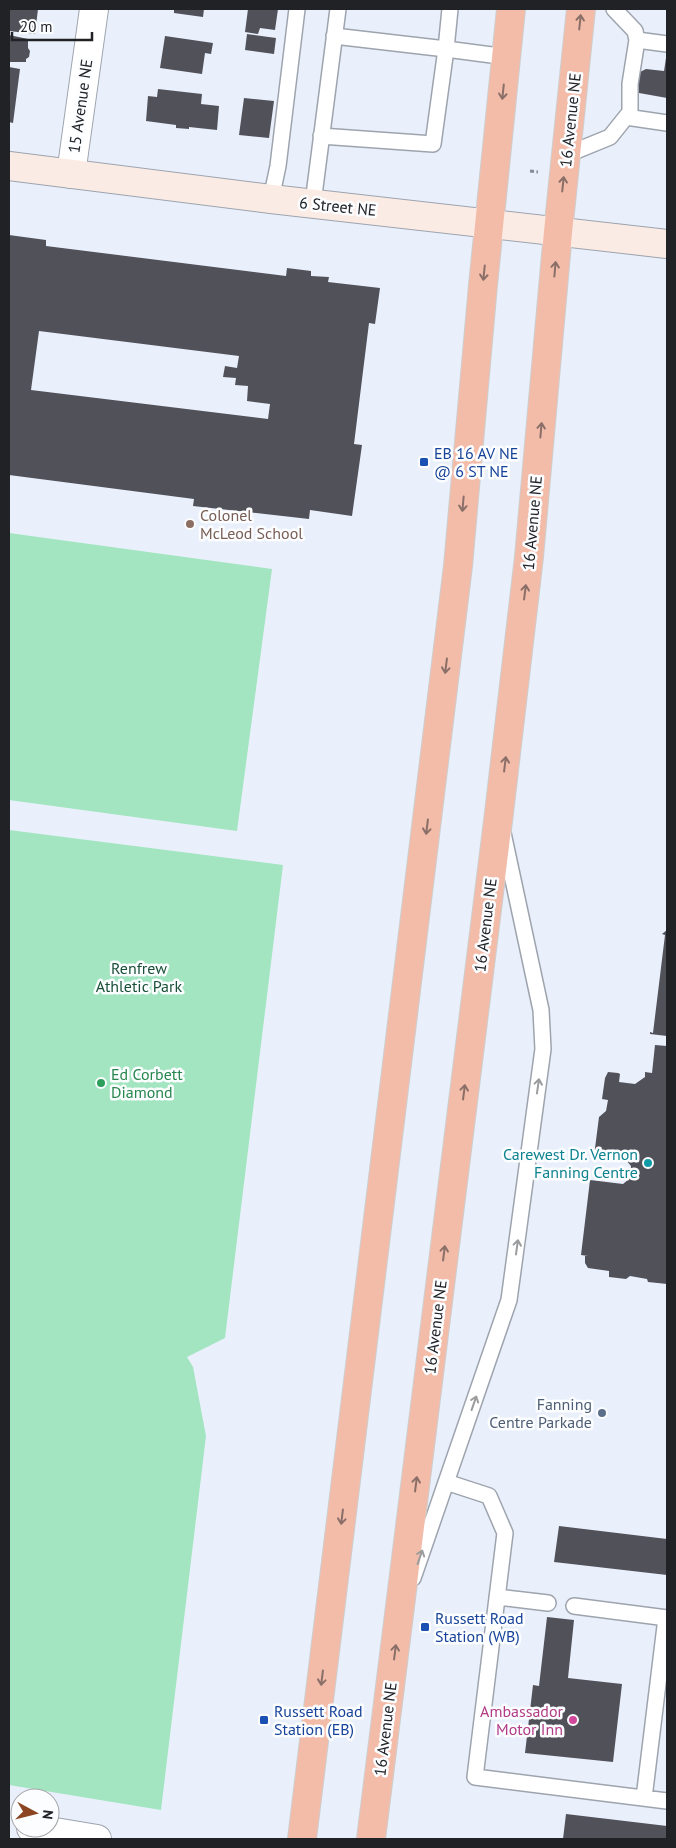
<svg xmlns="http://www.w3.org/2000/svg" width="676" height="1848" font-family="'PT Sans',sans-serif">
  <style>
    .green { fill: #a2e5c0 }
    .building { fill: #51515a; fill-rule: evenodd }
    .lines { fill: none; stroke-linecap: round; stroke-linejoin: round }
    .lane-casing { stroke: #9ea4ae; stroke-width: 18 }
    .street-casing { stroke: #9ea4ae; stroke-width: 30 }
    .secondary-casing { stroke: #9ea4ae; stroke-width: 30 }
    .highway-casing { stroke: #cececf; stroke-width: 30 }
    .path { stroke: #878b93; stroke-width: 3; stroke-dasharray: 4 2.5; stroke-linecap: butt }
    .lane { stroke: #fff; stroke-width: 15 }
    .street { stroke: #fff; stroke-width: 28 }
    .secondary { stroke: #fbebe5; stroke-width: 28 }
    .highway { stroke: #f3bca9; stroke-width: 28 }
    .oneway { stroke: #8a6f68 }
    .oneway2 { stroke: #9b9c9d }
    .transit-dot { fill: #1a4fb4; stroke: #fcfdff; stroke-width: 2 }
    .education-dot { fill: #8d6e63; stroke: #fcfdff; stroke-width: 2 }
    .leisure-dot { fill: #2e9e5b; stroke: #fcfdff; stroke-width: 2 }
    .culture-dot { fill: #0f9aa8; stroke: #fcfdff; stroke-width: 2 }
    .service-dot { fill: #5c6f8a; stroke: #fcfdff; stroke-width: 2 }
    .hotel-dot { fill: #d1479c; stroke: #fcfdff; stroke-width: 2 }
    .labels { text-anchor: middle; stroke-width: 5; stroke-linejoin: round; paint-order: stroke }
    .street-label { font-size: 16px; fill: #202226; stroke: #fcfdff }
    .transit-label { font-size: 16px; fill: #164399; stroke: #fcfdff; text-anchor: start }
    .education-label { font-size: 16px; fill: #785e54; stroke: #fcfdff; text-anchor: start }
    .park-label { font-size: 16px; fill: #184f36; stroke: #fcfdff }
    .leisure-label { font-size: 16px; fill: #27864d; stroke: #fcfdff; text-anchor: start }
    .culture-label { font-size: 16px; fill: #0d838f; stroke: #fcfdff; text-anchor: end }
    .service-label { font-size: 16px; fill: #4e5e75; stroke: #fcfdff; text-anchor: end }
    .hotel-label { font-size: 16px; fill: #b23c85; stroke: #fcfdff; text-anchor: end }
  </style>
  <rect width="100%" height="100%" fill="#eaf0fb"/>
  <path class="green" d="M9,533L272,569L237,831L9,800Z
    M9,830L283,865L225,1338L187,1357L193,1367L206,1436L161,1810L9,1785Z"/>
  <path class="building" d="M9,9H38L35,34L9,31Z
    M174,9H204L203,17L174,13Z
    M248,9H278L275,30L260,28L258,34L245,32Z
    M247,34L276,38L274,54L245,50Z
    M9,35L28,39V48L30,51L29,57L26,59V62H9Z
    M165,36L213,43L211,54L205,53L202,74L160,68Z
    M666,58L667,98L639,93L634,86L638,73L646,69L664,71Z
    M9,67L20,69L13,123L9,122Z
    M158,89L202,94L201,104L219,106L217,130L189,127V129L176,128V125L146,121L148,96L157,97Z
    M244,98L274,101L269,138L239,135Z
    M9,235L46,240V246L286,276L287,268L311,271V276L329,277L328,282L380,288L375,324L369,323L354,444L362,445L352,516L310,510L309,519L193,506L194,499L9,475ZM39,331L239,356L237,368L225,366L223,377L236,378L235,385L248,386L247,401L270,404L268,419L31,390Z
    M667,930V1036L650,1034V1032L653,1033L665,935L662,934Z
    M655,1045L667,1046V1284L648,1282L647,1279L630,1276L626,1279L609,1277V1271L588,1268L585,1263V1256H588L581,1255L590,1180L623,1184L629,1179L631,1166L626,1160L594,1156L599,1117L606,1111L608,1100L602,1099L605,1078L608,1072L618,1073L620,1074L619,1082L635,1084L645,1077V1072L652,1073Z
    M559,1526L667,1539V1575L554,1562Z
    M547,1617L574,1620L568,1678L622,1684L613,1762L525,1753L533,1685L539,1686Z
    M566,1814L667,1826V1839H563Z"/>
  <g class="lines">
    <g class="lane-casing">
      <path id="lane" d="M450,9L446,49L507,57
        M637,40L667,44
        M626,117L667,123
        M321,136L433,144L446,49L334,36
        M566,155L610,137L630,112V84L637,40L635,31L614,9
        M271,199L278,166L297,9
        M313,203L338,9
        M446,1482L489,1496L505,1533L475,1777L667,1801
        M413,1578L509,1300L543,1049L541,1010L503,833
        M497,1597L548,1603
        M574,1606L667,1618
        M644,1798L666,1618"/>
    </g>
    <g class="street-casing">
      <path id="street" d="M71,174L94,9
        M31,1828L97,1839"/>
    </g>
    <g class="secondary-casing">
      <path id="secondary" d="M9,166L271,199L667,244"/>
    </g>
    <g class="highway-casing">
      <path id="highway" d="M302,1839L458,566L483,285L511,9
        M371,1839L499,813L529,557L558,232L581,9"/>
    </g>
    <path class="path" d="M530,171L538,172"/>
    <use href="#lane" class="lane"/>
    <use href="#street" class="street"/>
    <use href="#secondary" class="secondary"/>
    <use href="#highway" class="highway"/>
  </g>
  <defs><path id="oneway-shaft" d="M-6 0H5M1.5-3L5.5 0L1.5 3" fill="none" stroke-width="1.6" stroke-linecap="round" stroke-linejoin="round" transform="scale(1.25)"/></defs>
  <g class="oneway">
    <use href="#oneway-shaft" transform="translate(580 22) rotate(-84)"/>
    <use href="#oneway-shaft" transform="translate(503 92) rotate(96)"/>
    <use href="#oneway-shaft" transform="translate(563 184) rotate(-84)"/>
    <use href="#oneway-shaft" transform="translate(555 269) rotate(-85)"/>
    <use href="#oneway-shaft" transform="translate(484 273) rotate(96)"/>
    <use href="#oneway-shaft" transform="translate(541 430) rotate(-85)"/>
    <use href="#oneway-shaft" transform="translate(463 504) rotate(95)"/>
    <use href="#oneway-shaft" transform="translate(525 592) rotate(-83)"/>
    <use href="#oneway-shaft" transform="translate(446 666) rotate(97)"/>
    <use href="#oneway-shaft" transform="translate(505 764) rotate(-83)"/>
    <use href="#oneway-shaft" transform="translate(427 827) rotate(97)"/>
    <use href="#oneway-shaft" transform="translate(464 1092) rotate(-83)"/>
    <use href="#oneway-shaft" transform="translate(444 1253) rotate(-83)"/>
    <use href="#oneway-shaft" transform="translate(416 1484) rotate(-83)"/>
    <use href="#oneway-shaft" transform="translate(342 1517) rotate(97)"/>
    <use href="#oneway-shaft" transform="translate(395 1652) rotate(-83)"/>
    <use href="#oneway-shaft" transform="translate(322 1678) rotate(97)"/>
  </g>
  <g class="oneway2">
    <use href="#oneway-shaft" transform="translate(538 1086) rotate(-82)"/>
    <use href="#oneway-shaft" transform="translate(517 1247) rotate(-82)"/>
    <use href="#oneway-shaft" transform="translate(474 1403) rotate(-71)"/>
    <use href="#oneway-shaft" transform="translate(420 1557) rotate(-71)"/>
  </g>
  <g class="transit-dot">
    <rect x="419" y="457" width="10" height="10" rx="2.5"/>
    <rect x="420" y="1622" width="10" height="10" rx="2.5"/>
    <rect x="259" y="1715" width="10" height="10" rx="2.5"/>
  </g>
  <circle class="education-dot" cx="190" cy="524" r="5"/>
  <circle class="leisure-dot" cx="101" cy="1083" r="5"/>
  <circle class="culture-dot" cx="648" cy="1163" r="5"/>
  <circle class="service-dot" cx="602" cy="1413" r="5"/>
  <circle class="hotel-dot" cx="573" cy="1720" r="5"/>
  <g class="labels">
    <g class="street-label">
      <text transform="translate(80 106) rotate(-82)" y="6">15 Avenue NE</text>
      <text transform="translate(570 120) rotate(-84)" y="6">16 Avenue NE</text>
      <text transform="translate(338 206) rotate(6)" y="6">6 Street NE</text>
      <text transform="translate(532 523) rotate(-85)" y="6">16 Avenue NE</text>
      <text transform="translate(485 925) rotate(-83)" y="6">16 Avenue NE</text>
      <text transform="translate(435 1327) rotate(-83)" y="6">16 Avenue NE</text>
      <text transform="translate(385 1729) rotate(-83)" y="6">16 Avenue NE</text>
    </g>
    <g class="transit-label">
      <text x="434" y="459">EB 16 AV NE<tspan x="434" dy="18">@ 6 ST NE</tspan></text>
      <text x="435" y="1624">Russett Road<tspan x="435" dy="18">Station (WB)</tspan></text>
      <text x="274" y="1717">Russett Road<tspan x="274" dy="18">Station (EB)</tspan></text>
    </g>
    <g class="education-label">
      <text x="200" y="521">Colonel<tspan x="200" dy="18">McLeod School</tspan></text>
    </g>
    <g class="park-label">
      <text x="139" y="974">Renfrew<tspan x="139" dy="18">Athletic Park</tspan></text>
    </g>
    <g class="leisure-label">
      <text x="111" y="1080">Ed Corbett<tspan x="111" dy="18">Diamond</tspan></text>
    </g>
    <g class="culture-label">
      <text x="638" y="1160">Carewest Dr. Vernon<tspan x="638" dy="18">Fanning Centre</tspan></text>
    </g>
    <g class="service-label">
      <text x="592" y="1410">Fanning<tspan x="592" dy="18">Centre Parkade</tspan></text>
    </g>
    <g class="hotel-label">
      <text x="563" y="1717">Ambassador<tspan x="563" dy="18">Motor Inn</tspan></text>
    </g>
  </g>
  <rect width="676" height="1848" fill="none" stroke="#202226" stroke-width="20"/>
  <g transform="translate(35 1813) rotate(97)"><circle r="24" fill="#fcfdff" stroke="#a4a5a8"/>
  <path d="M0-4L9 19L0 12L-9 19Z" fill="#8b4520"/>
  <text y="-8" font-size="14" font-weight="bold" text-anchor="middle" fill="#202226">N</text>
  </g>
  <path d="M12 32v8h80v-8" fill="none" stroke="#202226" stroke-width="2.5"/>
  <text x="20" y="32" font-size="15" fill="#202226" stroke="#fcfdff" stroke-width="4" paint-order="stroke">20 m</text>
</svg>
